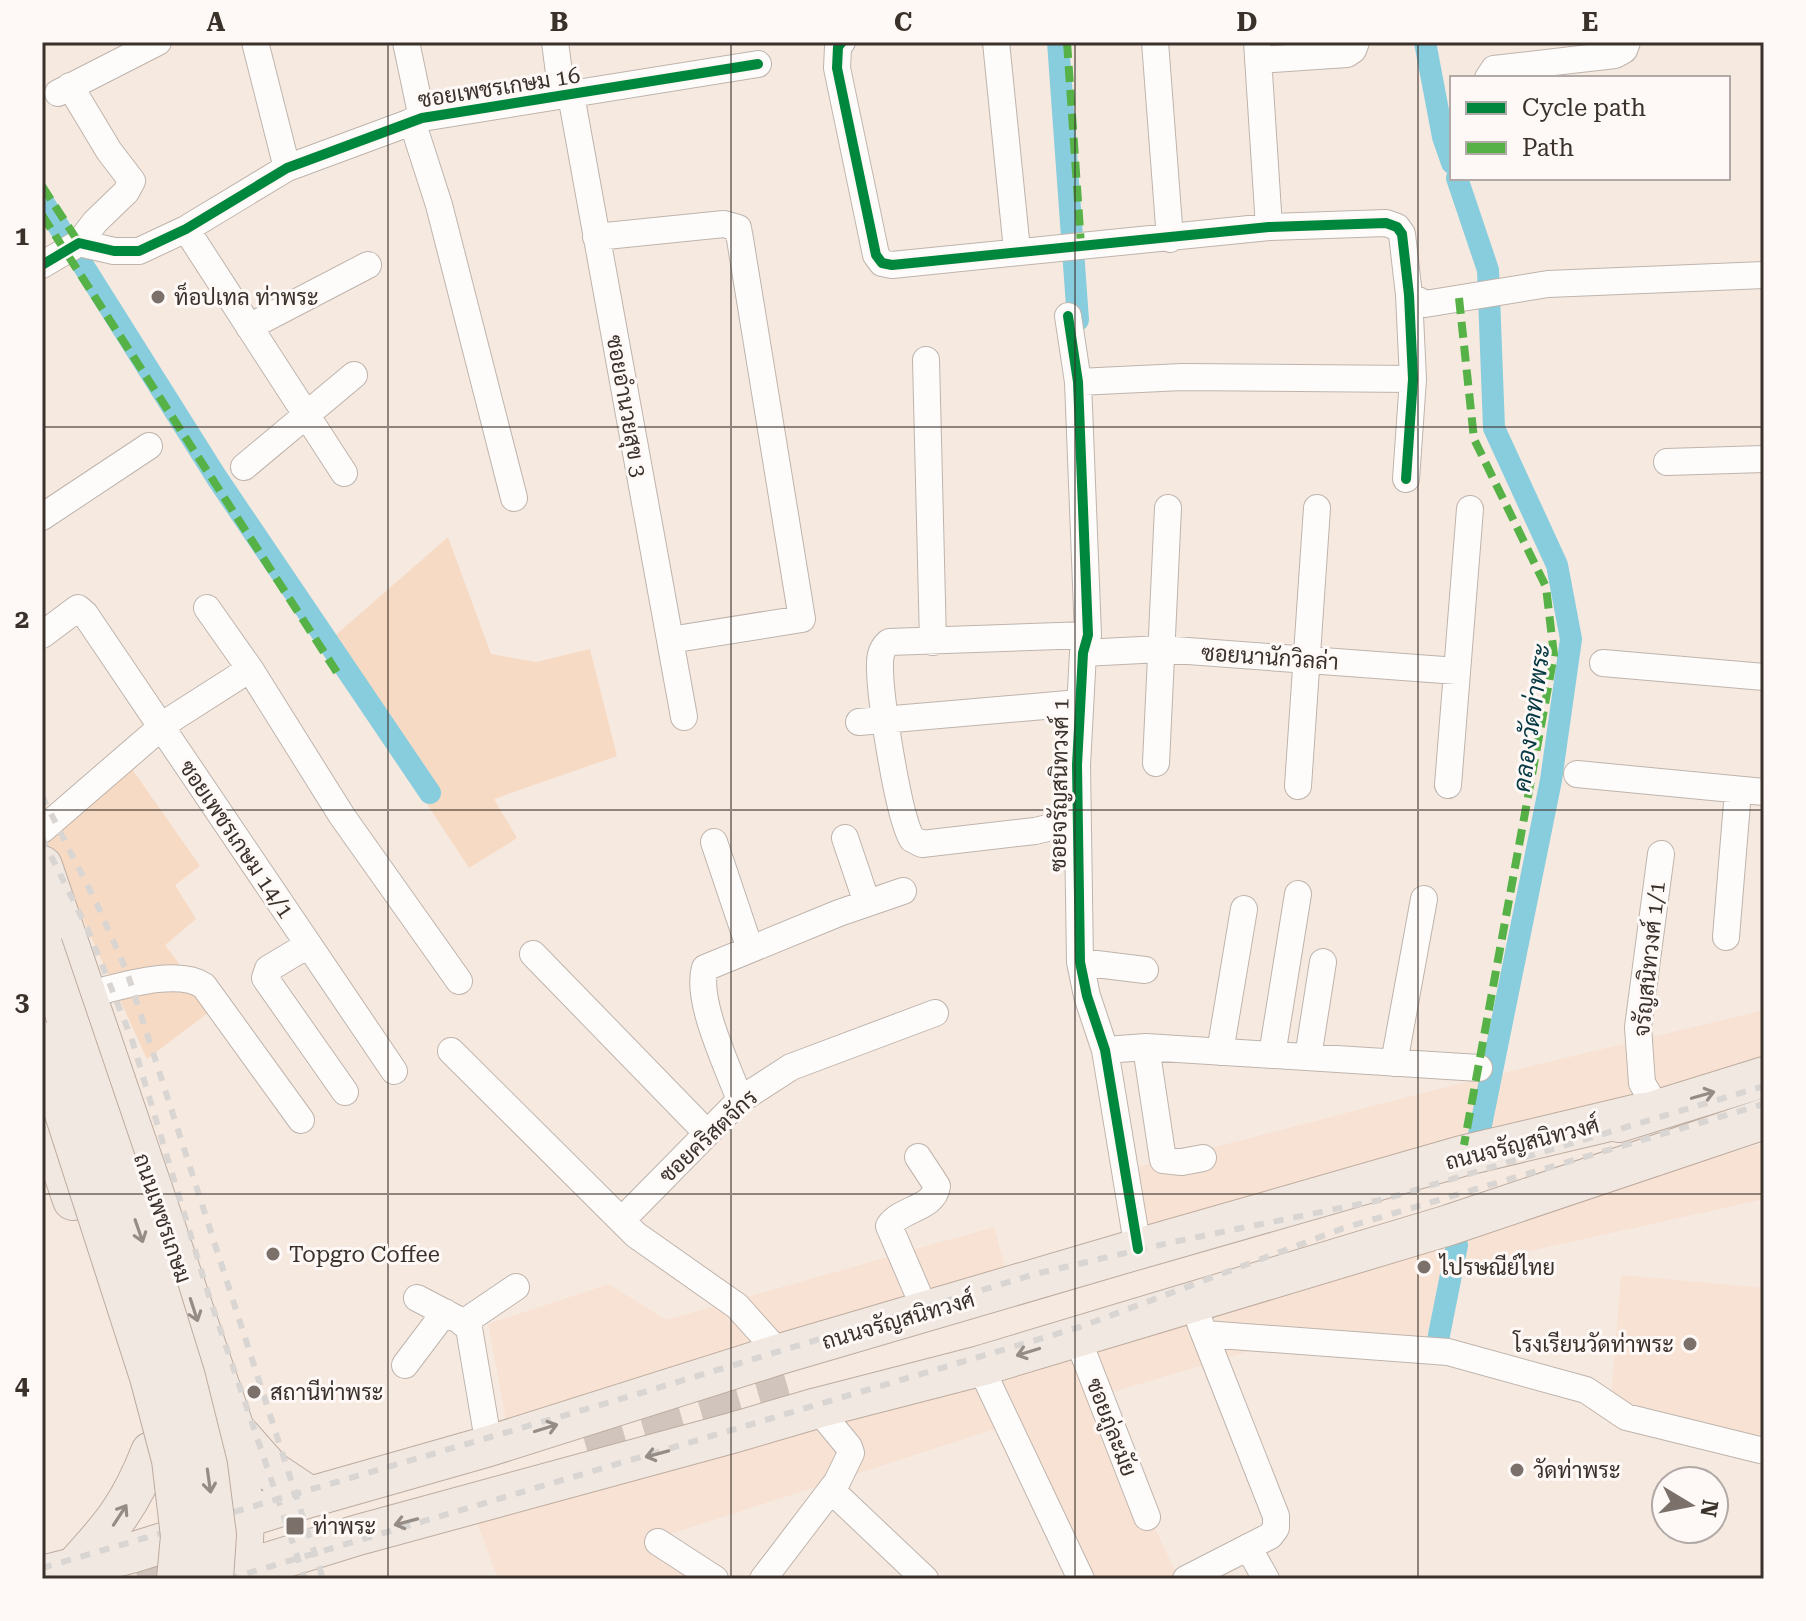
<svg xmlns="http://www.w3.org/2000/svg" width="1806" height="1621" font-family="'Roboto Serif',Sarabun,serif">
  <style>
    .built { fill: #f8e2d3 }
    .green { fill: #f7dac4 }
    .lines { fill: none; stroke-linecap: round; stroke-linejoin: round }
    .canal { stroke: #87cddd; stroke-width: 22 }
    .primary-tunnel { stroke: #d0c4bc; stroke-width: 40; stroke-dasharray: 40 20; stroke-linecap: butt }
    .minor-casing { stroke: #beb4ad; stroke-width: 28 }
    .primary-casing { stroke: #bdac9f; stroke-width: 42 }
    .minor { stroke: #fefcfa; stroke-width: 26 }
    .primary { stroke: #f1e8e2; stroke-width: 40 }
    .rail { stroke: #d9d5d2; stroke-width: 6; stroke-dasharray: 10 10; stroke-linecap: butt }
    .primary-bridge-casing { stroke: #bdac9f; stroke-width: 42; stroke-linecap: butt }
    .primary-bridge { stroke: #f1e8e2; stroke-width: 40 }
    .quiet { stroke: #56b246; stroke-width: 8; stroke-dasharray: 16 8; stroke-linecap: butt }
    .cycleway-casing { stroke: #fef9f6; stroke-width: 15 }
    .cycleway { stroke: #00873e; stroke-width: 10 }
    .oneway { stroke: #968c86 }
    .grid { fill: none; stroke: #3a312b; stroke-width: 2; stroke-opacity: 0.55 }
    .poi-dot { fill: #7c716a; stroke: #fef9f6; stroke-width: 3 }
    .labels { text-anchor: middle; stroke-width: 6; stroke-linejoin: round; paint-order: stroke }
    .street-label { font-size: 22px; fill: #3a312b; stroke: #fef9f6 }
    .poi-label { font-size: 22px; fill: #3a312b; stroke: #fef9f6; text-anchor: start }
    .water-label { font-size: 24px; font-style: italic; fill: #043843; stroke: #fef9f6 }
    .neatline { fill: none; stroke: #3a312b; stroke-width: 3 }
    .grid-label { font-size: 26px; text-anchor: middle; font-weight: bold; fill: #3a312b }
  </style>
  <rect width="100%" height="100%" fill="#f6e9e0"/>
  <path class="built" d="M1764,1010V1067L1144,1242L1134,1168L1458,1084Z
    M1764,1143V1199L1466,1265L1430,1357L1246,1352L1093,1398L1179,1579H1069L998,1428L667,1535L732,1579H498L477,1522Z
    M994,1227L1007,1274L507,1425L488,1324L609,1284L666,1320Z
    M1621,1275L1764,1288V1441L1668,1419L1611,1399Z"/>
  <path class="green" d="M448,537L491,654L536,662L590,649L617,756L494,799L517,838L469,868L323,646Z
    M125,759L200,866L175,885L196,919L165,945L213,1009L147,1059L42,830Z"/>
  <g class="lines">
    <path class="canal" d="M1058,42L1078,320
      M1425,42L1443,137L1452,163
      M1457,178L1488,270L1494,428L1557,565L1571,639L1551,780L1479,1135
      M42,200L217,478L430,793
      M1439,1335L1457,1245"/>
    <path class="primary-tunnel" d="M583,1436L785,1378
      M138,1579L211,1558"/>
    <g class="minor-casing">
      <path id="minor" d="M255,42L287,168
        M406,42L422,118
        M555,42L562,96
        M842,42L838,47L837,68L876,255L882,263L892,265L1269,227L1386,223L1397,227L1402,234L1409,295L1413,379L1406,479
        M996,42L1017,250
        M1155,42L1170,239
        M1257,42L1269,227
        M1258,60L1347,54L1353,50L1356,42
        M1488,78L1494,69L1615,55L1624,50L1627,42
        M70,86L109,151L132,181L126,192L95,222L79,243
        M58,93L158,42
        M571,95L684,717
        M412,121L439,205L514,498
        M186,229L344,473
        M596,237L724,224L738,228L740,239L802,619L670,640
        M42,265L79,243L114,251H139L186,229L287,168L422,118L758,64
        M1409,295L1425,304L1548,284L1764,275
        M1068,316L1078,382L1088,635L1083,653L1077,765L1080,962L1087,996L1105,1050L1138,1249
        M249,327L368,265
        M926,360L933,642
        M1078,382L1182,377L1413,379
        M1667,462L1764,459
        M244,467L354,375
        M42,517L149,446
        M207,608L250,669L342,816L459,981
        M42,635L78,608L85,614L394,1071
        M1083,653L1161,649L1457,671
        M1603,663L1764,677
        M859,722L1079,703
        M1156,763L1168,508
        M1577,774L1764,792
        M1448,785L1470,509
        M1298,786L1317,508
        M1077,821L1035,831L922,844L912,839C898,816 879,693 880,663C880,654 882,648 889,642L1088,635
        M42,830L167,722L250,669
        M845,838L867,903
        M714,842L750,949
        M1726,937L1738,791
        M308,945L268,969L265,978L345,1092
        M533,954L707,1133
        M1080,962L1145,970
        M85,995C116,988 177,967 204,986L301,1120
        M1146,1047L1163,1160L1182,1162L1203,1158
        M1105,1050L1146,1047L1479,1068
        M451,1051L636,1235L737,1306L780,1354
        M1220,1052L1244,909
        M1272,1055L1298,894
        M1308,1057L1323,962
        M1394,1063L1424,899
        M740,1100C728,1067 695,1000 705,968L839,913L903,891
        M1657,1109L1642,1083L1638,1027L1661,854
        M918,1157L937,1186C934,1209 901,1208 889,1226L926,1312
        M623,1219L740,1100L791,1067L935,1013
        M417,1298L459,1320L469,1328L489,1446
        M463,1323L516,1287
        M1205,1334L1448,1352L1586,1390L1626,1417L1764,1451
        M1077,1337L1147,1517
        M405,1365L445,1312
        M980,1366L1081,1579
        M831,1490L925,1579
        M658,1542L715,1579
        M1248,1547L1266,1579
        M763,1579L837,1482L851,1453L849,1447L817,1408
        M1186,1579L1270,1536L1276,1528V1516L1200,1323"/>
    </g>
    <g class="primary-casing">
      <path id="primary" d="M42,866L234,1429L244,1517L243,1541
        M42,1109L73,1200
        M1619,1122L1764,1077
        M234,1429L271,1471L310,1497
        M74,1568C112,1527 131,1504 151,1452
        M42,1576L131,1553L310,1497L489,1446L780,1354L1138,1249L1462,1156L1643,1113
        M215,1579L358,1535L732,1433L817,1408L980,1366L1449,1225L1764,1119"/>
    </g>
    <use href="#minor" class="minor"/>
    <use href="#primary" class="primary"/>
    <path class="rail" d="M42,796L97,904L127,972L323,1579
      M42,838L89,932L132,1040L208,1293L305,1579
      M42,1568L641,1393L1035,1274L1173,1242L1385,1199L1764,1086
      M228,1579L1080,1327L1344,1228L1764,1104"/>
    <g class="primary-bridge-casing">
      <path id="primary-bridge" d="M42,945L145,1248L185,1377L207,1465L216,1535L213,1579
        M42,1042L150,1377L172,1460L181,1536L177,1579"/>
    </g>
    <use href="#primary-bridge" class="primary-bridge"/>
    <path class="quiet" d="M1067,42L1081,245
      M42,186L79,243
      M42,215L338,674
      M1459,298L1474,439L1546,587L1554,655L1464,1145"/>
    <g class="cycleway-casing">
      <path id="cycleway" d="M842,42L838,47L837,68L876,255L882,263L892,265L1269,227L1386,223L1397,227L1402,234L1409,295L1413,379L1406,479
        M42,265L79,243L114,251H139L186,229L287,168L422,118L758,64
        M1068,316L1078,382L1088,635L1083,653L1077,765L1080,962L1087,996L1105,1050L1138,1249"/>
    </g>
    <use href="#cycleway" class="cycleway"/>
  </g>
  <defs><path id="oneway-shaft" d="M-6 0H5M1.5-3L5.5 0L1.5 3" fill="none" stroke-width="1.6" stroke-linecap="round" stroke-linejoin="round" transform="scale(2)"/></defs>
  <g class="oneway">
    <use href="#oneway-shaft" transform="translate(1703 1095) rotate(-16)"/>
    <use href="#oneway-shaft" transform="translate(139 1231) rotate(71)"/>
    <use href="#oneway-shaft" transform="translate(194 1310) rotate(72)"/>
    <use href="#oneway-shaft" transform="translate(1028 1352) rotate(163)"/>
    <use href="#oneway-shaft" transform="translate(546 1428) rotate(-17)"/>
    <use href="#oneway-shaft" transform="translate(657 1454) rotate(165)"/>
    <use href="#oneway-shaft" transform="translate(209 1481) rotate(82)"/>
    <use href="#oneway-shaft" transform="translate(120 1515) rotate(-57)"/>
    <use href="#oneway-shaft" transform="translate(406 1522) rotate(165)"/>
  </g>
  <path class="grid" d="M388,42V1579M731,42V1579M1075,42V1579M1418,42V1579M42,427H1764M42,810H1764M42,1194H1764"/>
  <g class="poi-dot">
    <circle cx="158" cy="297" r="8"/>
    <circle cx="273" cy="1254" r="8"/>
    <circle cx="1424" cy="1267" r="8"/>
    <circle cx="1690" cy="1344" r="8"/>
    <circle cx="254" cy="1392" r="8"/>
    <circle cx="1517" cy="1470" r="8"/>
    <rect x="285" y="1516" width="20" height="20" rx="4"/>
  </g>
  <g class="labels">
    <g class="street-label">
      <text transform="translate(499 87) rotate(-9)" y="8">ซอยเพชรเกษม 16</text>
      <text transform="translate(627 406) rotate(80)" y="8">ซอยอำนวยสุข 3</text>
      <text transform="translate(1270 657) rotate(4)" y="8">ซอยนานักวิลล่า</text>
      <text transform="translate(1059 785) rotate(-89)" y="8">ซอยจรัญสนิทวงศ์ 1</text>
      <text transform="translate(237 839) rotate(56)" y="8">ซอยเพชรเกษม 14/1</text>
      <text transform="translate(1649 959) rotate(-84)" y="8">จรัญสนิทวงศ์ 1/1</text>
      <text transform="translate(708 1136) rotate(-43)" y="8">ซอยคริสตจักร</text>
      <text transform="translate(1522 1143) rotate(-14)" y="8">ถนนจรัญสนิทวงศ์</text>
      <text transform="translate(163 1218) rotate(71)" y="8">ถนนเพชรเกษม</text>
      <text transform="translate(898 1320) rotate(-16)" y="8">ถนนจรัญสนิทวงศ์</text>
      <text transform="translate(1112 1427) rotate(69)" y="8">ซอยภู่ละมัย</text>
    </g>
    <g class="poi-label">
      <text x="174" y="305">ท็อปเทล ท่าพระ</text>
      <text x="289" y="1262">Topgro Coffee</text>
      <text x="1440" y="1275">ไปรษณีย์ไทย</text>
      <text x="1674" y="1352" text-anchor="end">โรงเรียนวัดท่าพระ</text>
      <text x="270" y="1400">สถานีท่าพระ</text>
      <text x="1533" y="1478">วัดท่าพระ</text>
      <text x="313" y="1534">ท่าพระ</text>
    </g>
    <g class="water-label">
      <text transform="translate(1532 718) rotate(-82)" y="8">คลองวัดท่าพระ</text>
    </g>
  </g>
  <rect width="1806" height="1621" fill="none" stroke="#fef9f6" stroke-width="88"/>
  <rect x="1450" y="76" width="280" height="104" fill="#fef9f6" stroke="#b0a9a5" stroke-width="2"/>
  <rect x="1466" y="102" width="40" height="12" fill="#00873e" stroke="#b0a9a5" stroke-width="2"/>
  <text x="1522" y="116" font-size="24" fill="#3a312b">Cycle path</text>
  <rect x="1466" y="142" width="40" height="12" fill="#56b246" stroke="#b0a9a5" stroke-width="2"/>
  <text x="1522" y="156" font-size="24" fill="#3a312b">Path</text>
  <g transform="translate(1690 1505) rotate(100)"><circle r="38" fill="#fef9f6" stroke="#b0a9a5" stroke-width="2"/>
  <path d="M0-6L14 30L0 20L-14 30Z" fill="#7c716a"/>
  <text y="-12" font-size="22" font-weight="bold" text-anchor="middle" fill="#3a312b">N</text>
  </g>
  <rect x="44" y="44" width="1718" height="1533" class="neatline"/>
  <g class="grid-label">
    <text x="216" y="31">A</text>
    <text x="559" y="31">B</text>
    <text x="903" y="31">C</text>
    <text x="1247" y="31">D</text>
    <text x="1590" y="31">E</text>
    <text x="22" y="245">1</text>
    <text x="22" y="628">2</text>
    <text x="22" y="1011">3</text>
    <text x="22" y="1394">4</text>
  </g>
</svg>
